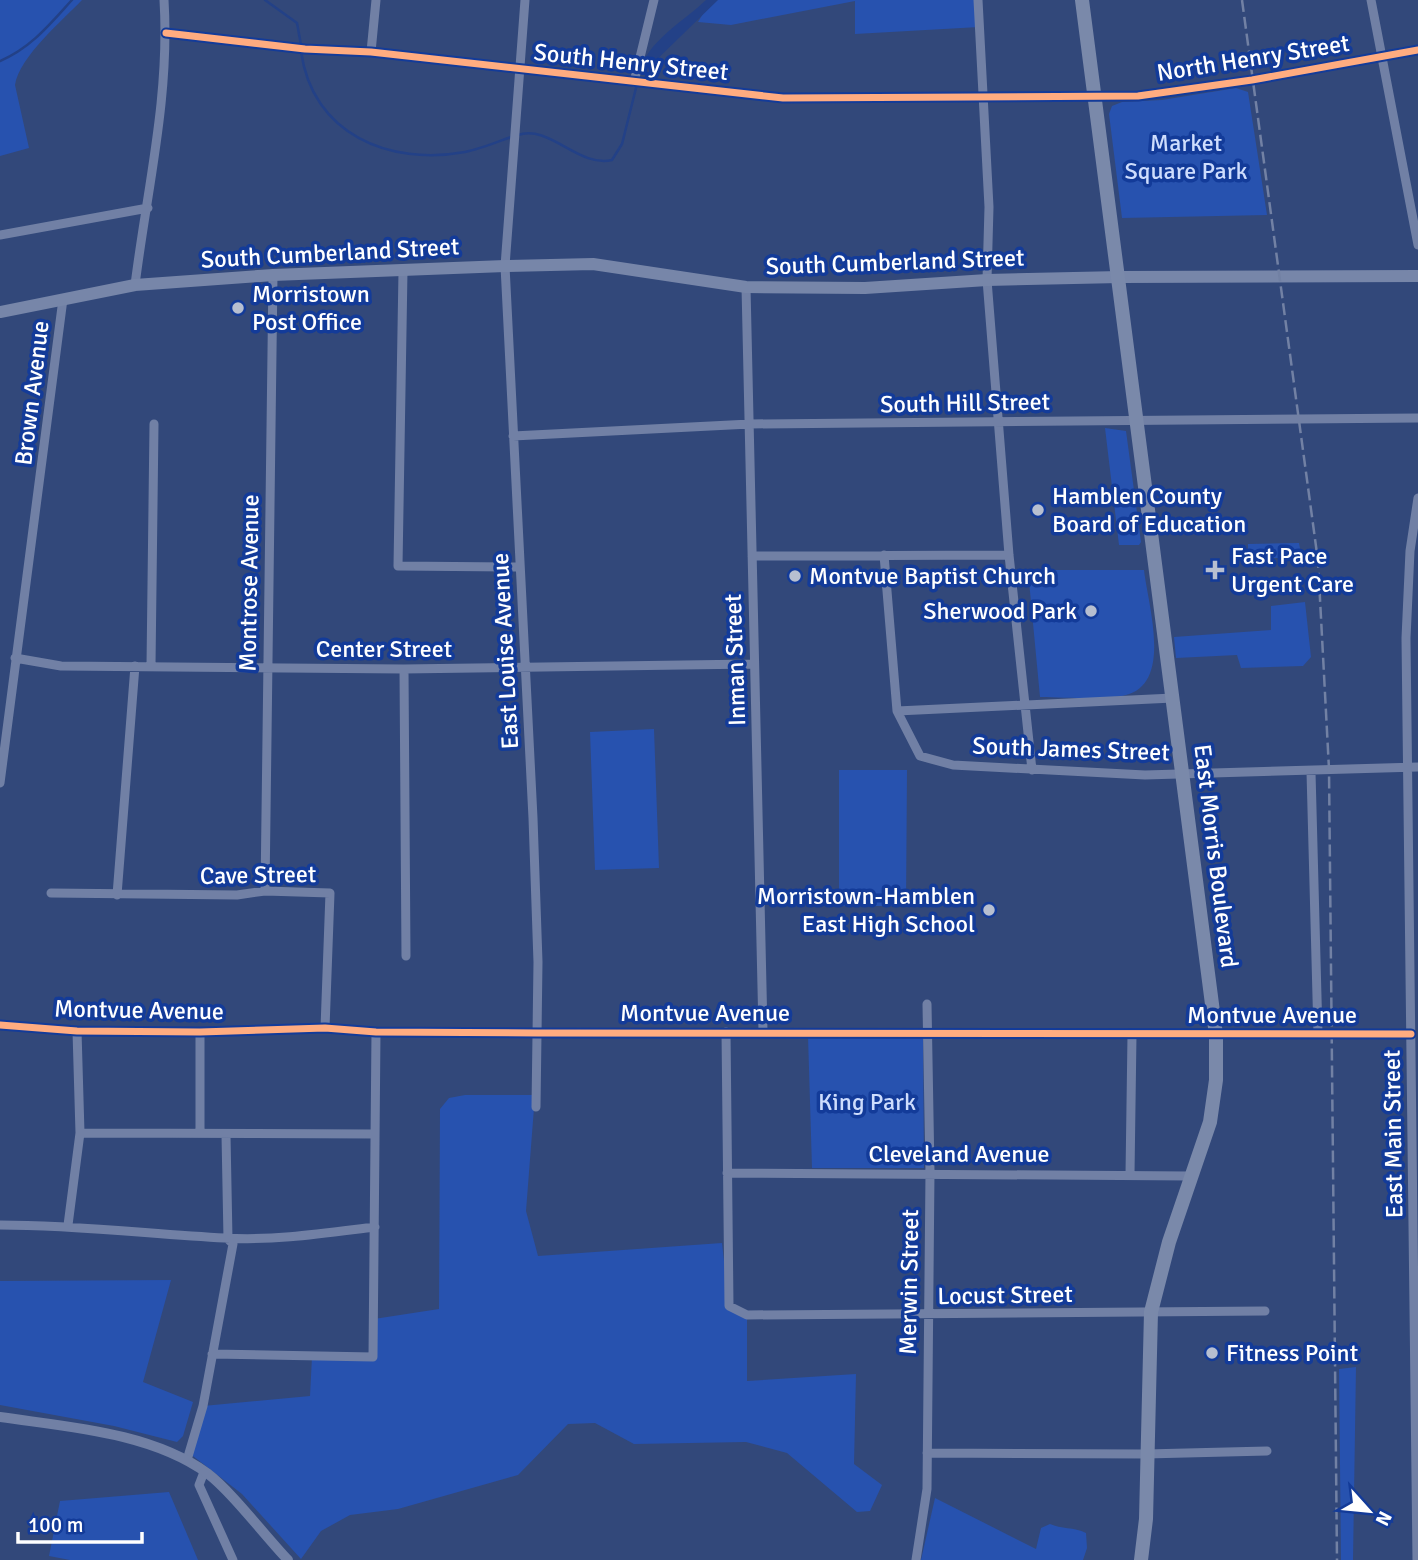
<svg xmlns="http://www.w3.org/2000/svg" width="1418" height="1560" font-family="Signika,sans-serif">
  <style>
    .green { fill: #2752af }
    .water { fill: #234187 }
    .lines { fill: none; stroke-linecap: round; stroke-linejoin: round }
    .stream { stroke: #234187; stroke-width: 2.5 }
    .minor { stroke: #7180a5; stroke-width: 9 }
    .tertiary { stroke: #7180a5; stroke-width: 10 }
    .secondary { stroke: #7786a9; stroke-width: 12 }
    .primary { stroke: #7a89aa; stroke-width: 14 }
    .rail { stroke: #7281a4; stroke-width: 2.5; stroke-dasharray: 12 5; stroke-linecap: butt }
    .cycleway-casing { stroke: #133b99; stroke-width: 11 }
    .cycleway { stroke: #ffac80; stroke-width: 7 }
    .poi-dot { fill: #b7bfd0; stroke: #133b99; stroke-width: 2.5 }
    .labels { text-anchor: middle; stroke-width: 7; stroke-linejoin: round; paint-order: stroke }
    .street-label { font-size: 24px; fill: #fff; stroke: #133b99 }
    .park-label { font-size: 24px; fill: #ceddfd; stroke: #133b99 }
    .poi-label { font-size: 24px; fill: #fff; stroke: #133b99; text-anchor: start }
  </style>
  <rect width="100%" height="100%" fill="#32487a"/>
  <path class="green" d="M0,0H82C63,20 19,57 15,85L29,148L0,156Z
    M711,0H978L979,27L855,34V1L731,25L698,22Z
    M1236,88L1248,92L1267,215L1122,218L1109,114L1112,106L1122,102L1162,100Z
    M1105,428L1126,431L1141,542L1139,545H1119Z
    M1299,543L1302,559L1248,557V544Z
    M1038,570H1144C1148,605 1173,683 1126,695C1103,701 1065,697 1040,697L1029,581Z
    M1305,602L1311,657L1303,666L1241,668L1237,655L1176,658L1174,637L1271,630V606Z
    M654,729L659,868L595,870L590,732Z
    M839,770H907L906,906H839Z
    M808,1036L923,1037L924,1168H812Z
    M465,1095H535L526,1211L538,1256L722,1243L729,1306L747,1315V1381L856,1374L854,1464L882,1485L870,1511L857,1512L787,1453L746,1442L634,1444L595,1423L568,1424L518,1475L398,1509L350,1515L321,1531L301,1559L242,1494L189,1453L203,1406L310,1396L312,1357H373L374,1319L439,1309L440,1109L449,1098Z
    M171,1280L143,1382L193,1402L183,1436L177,1442L114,1426L0,1405V1281Z
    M1356,1367L1353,1560H1341L1339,1369Z
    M169,1492L198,1560H70L49,1556L60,1501Z
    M935,1498L1036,1549L1041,1528L1050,1524C1061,1529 1074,1527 1086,1533L1087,1548L1083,1560H921Z"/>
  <path class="water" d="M706,0H718L643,73H639C647,41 683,22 706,0Z"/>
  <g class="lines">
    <path class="stream" d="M265,0L297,23L301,45
      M301,51C312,134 389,166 465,152C480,149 497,142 511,137
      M0,61C31,48 50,24 72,0
      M518,135C549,124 579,168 612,160L622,144L637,84"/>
    <path class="minor" d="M525,0L505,266L533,818L538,962L536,1107
      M978,0L989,207L987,280L1009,555L1032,770
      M1371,0L1418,245
      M166,33L305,49L371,52L783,98L1138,96L1252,80L1418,50
      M371,52L376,0
      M634,82L654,0
      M0,235L148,208
      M403,271L398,566L519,567
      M135,285C147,189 170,97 164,0
      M746,287L763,1031
      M513,436L750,424L1418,418
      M884,555L897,711L920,756L953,765L1145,775L1418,767
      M752,556L1009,555
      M15,658L61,666L404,669L753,664
      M151,666L154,424
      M404,669L406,956
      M897,711L1173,698
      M1311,772L1318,1034
      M0,783L63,299
      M265,891L273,275
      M51,893L237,895L265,891L330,893L325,1028
      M117,895L135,666
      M0,1025L77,1031L200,1032L325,1028L376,1032L538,1033L1411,1034
      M200,1032V1132
      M726,1032L729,1306L747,1315L1265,1311
      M80,1133L375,1134
      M727,1173L1190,1176
      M1130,1174L1132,1035
      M0,1225C76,1225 150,1234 225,1238C275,1241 326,1233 375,1227
      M68,1225L80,1133L77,1031
      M212,1354L373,1357L376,1032
      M927,1453L1146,1454L1267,1451
      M187,1460L203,1406L233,1244L228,1239L226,1135
      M204,1472L199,1485L233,1560
      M916,1560L927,1489L930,1172L927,1004
      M1417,1560L1406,638L1410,551L1418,498"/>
    <path class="tertiary" d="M0,1417C67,1427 150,1432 207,1473C232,1492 265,1536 288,1560"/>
    <path class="secondary" d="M0,312L135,285L273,275L505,266L593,264L746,287L865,288L987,280L1120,277L1418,276"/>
    <path class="primary" d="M1082,0L1216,1035V1080L1210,1122L1169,1242L1151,1312L1146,1519L1141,1560"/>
    <path class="rail" d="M1242,0L1318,561L1329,769L1337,1560"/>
    <g class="cycleway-casing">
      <path id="cycleway" d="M166,33L305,49L371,52L783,98L1138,96L1252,80L1418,50
        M0,1025L77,1031L200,1032L325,1028L376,1032L538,1033L1411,1034"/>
    </g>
    <use href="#cycleway" class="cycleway"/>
  </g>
  <g class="poi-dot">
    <circle cx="238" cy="308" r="7"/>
    <circle cx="1038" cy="510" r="7"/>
    <path d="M1211.5 559.5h7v7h7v7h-7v7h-7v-7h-7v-7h7z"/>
    <circle cx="795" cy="576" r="7"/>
    <circle cx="1091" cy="611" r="7"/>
    <circle cx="989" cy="910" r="7"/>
    <circle cx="1212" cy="1353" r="7"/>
  </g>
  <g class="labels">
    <g class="street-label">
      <text transform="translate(1253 58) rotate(-9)" y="8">North Henry Street</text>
      <text transform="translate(631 62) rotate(6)" y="8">South Henry Street</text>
      <text transform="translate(330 253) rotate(-3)" y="8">South Cumberland Street</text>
      <text transform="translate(895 262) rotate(-2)" y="8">South Cumberland Street</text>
      <text transform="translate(32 393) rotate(-83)" y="8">Brown Avenue</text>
      <text transform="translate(965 403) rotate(-1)" y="8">South Hill Street</text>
      <text transform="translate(249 583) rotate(-89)" y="8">Montrose Avenue</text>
      <text x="384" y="657">Center Street</text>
      <text transform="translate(505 651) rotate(-93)" y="8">East Louise Avenue</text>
      <text transform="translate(735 660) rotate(-92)" y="8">Inman Street</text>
      <text transform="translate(1071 749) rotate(2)" y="8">South James Street</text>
      <text transform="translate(1216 856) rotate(83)" y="8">East Morris Boulevard</text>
      <text transform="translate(258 875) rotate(-1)" y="8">Cave Street</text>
      <text transform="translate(139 1010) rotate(1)" y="8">Montvue Avenue</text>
      <text x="705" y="1021">Montvue Avenue</text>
      <text x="1272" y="1023">Montvue Avenue</text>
      <text transform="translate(1393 1134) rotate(-91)" y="8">East Main Street</text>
      <text x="959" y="1162">Cleveland Avenue</text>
      <text transform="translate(909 1282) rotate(-89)" y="8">Merwin Street</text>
      <text transform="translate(1005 1295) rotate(-1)" y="8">Locust Street</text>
    </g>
    <g class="park-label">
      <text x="1186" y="151">Market<tspan x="1186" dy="28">Square Park</tspan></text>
      <text x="867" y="1110">King Park</text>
    </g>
    <g class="poi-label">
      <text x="252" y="302">Morristown<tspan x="252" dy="28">Post Office</tspan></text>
      <text x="1052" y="504">Hamblen County<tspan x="1052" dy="28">Board of Education</tspan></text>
      <text x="1231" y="564">Fast Pace<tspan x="1231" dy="28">Urgent Care</tspan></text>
      <text x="809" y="584">Montvue Baptist Church</text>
      <text x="1077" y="619" text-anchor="end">Sherwood Park</text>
      <text x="975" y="904" text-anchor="end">Morristown-Hamblen<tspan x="975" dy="28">East High School</tspan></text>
      <text x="1226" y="1361">Fitness Point</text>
    </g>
  </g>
  <g transform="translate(1369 1511) rotate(117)" stroke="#133b99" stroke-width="5" paint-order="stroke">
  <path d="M0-5L12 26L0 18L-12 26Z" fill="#ffffff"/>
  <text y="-10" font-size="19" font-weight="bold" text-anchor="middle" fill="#ffffff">N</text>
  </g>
  <path d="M18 1532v10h124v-10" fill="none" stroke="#ffffff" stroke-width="3.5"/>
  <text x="28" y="1532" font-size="21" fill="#ffffff" stroke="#133b99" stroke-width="5" paint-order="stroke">100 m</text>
</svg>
